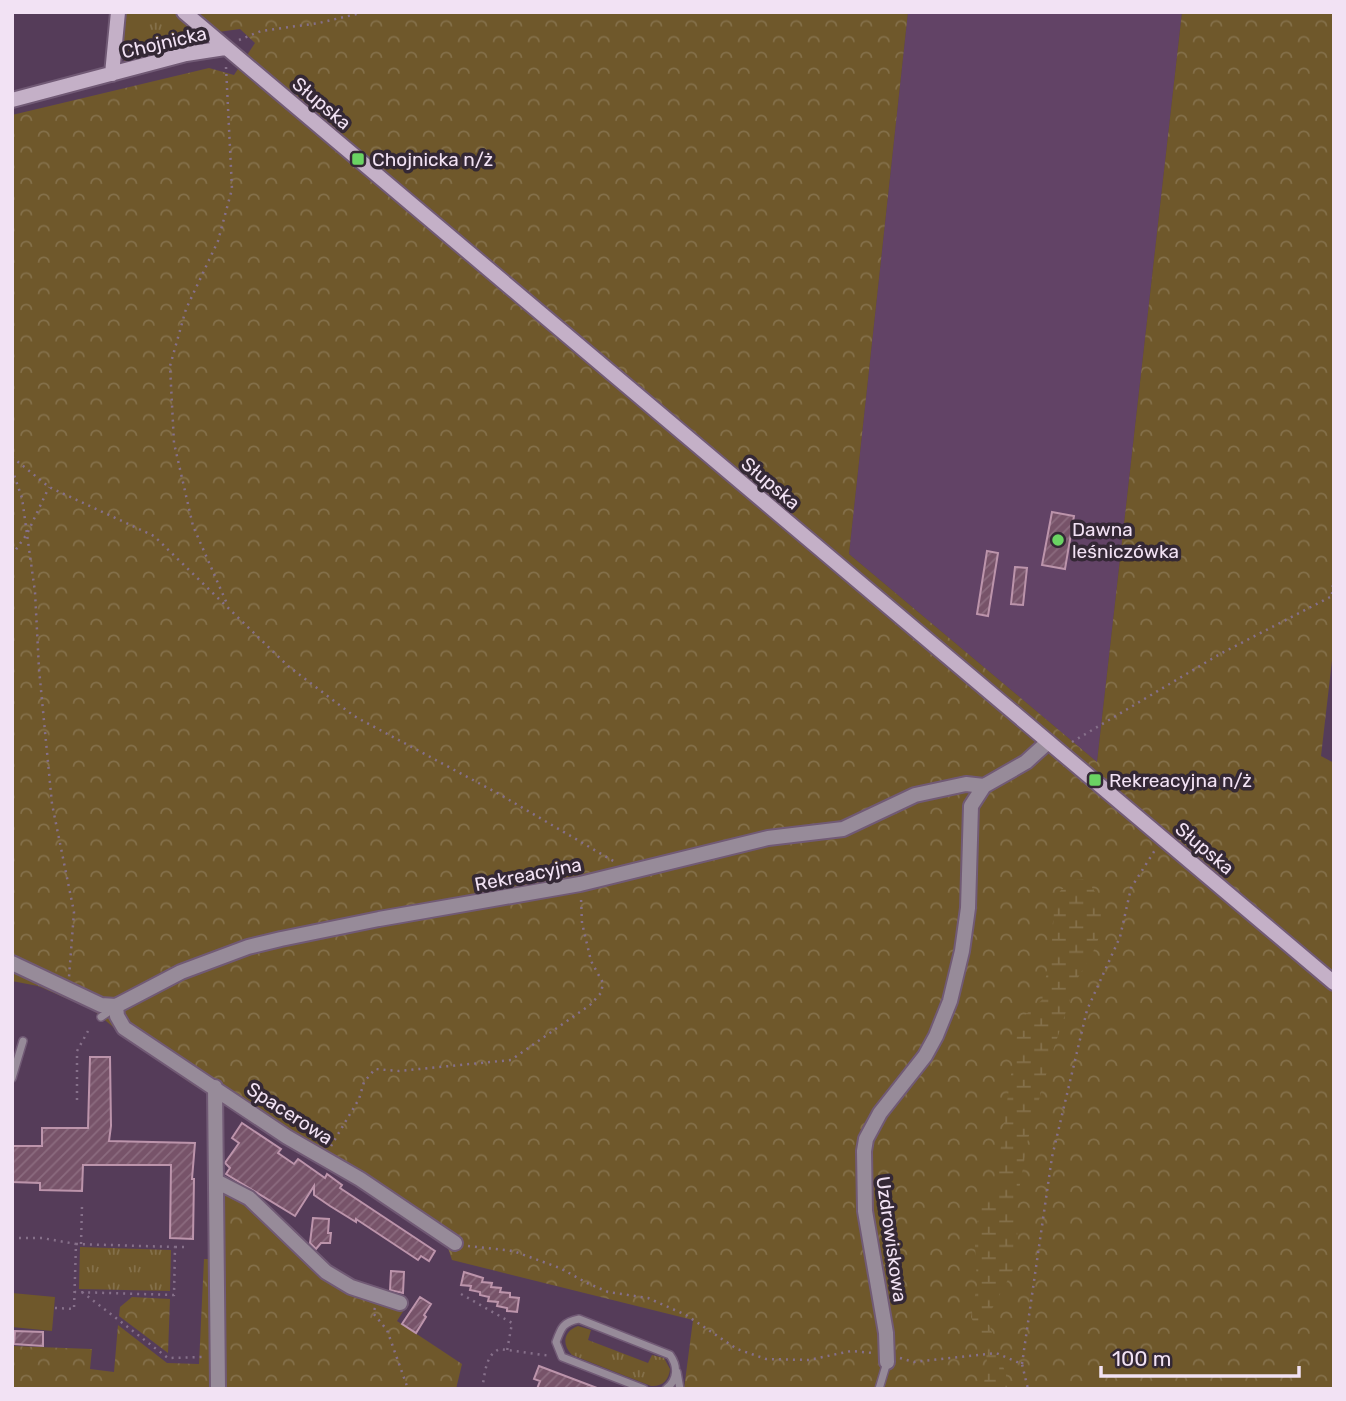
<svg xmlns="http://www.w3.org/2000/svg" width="1346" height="1401" font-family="Rubik,sans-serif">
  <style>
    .built { fill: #624366 }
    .grass { fill: url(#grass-tufts) }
    .forest { fill: url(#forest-crowns) }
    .wetland { fill: url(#wetland-marsh) }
    .garden { fill: #6f582b }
    .building { fill: url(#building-hatch); stroke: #bc94ab; stroke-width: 2 }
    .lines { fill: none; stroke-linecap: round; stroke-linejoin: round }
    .lane-casing { stroke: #715a75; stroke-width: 10 }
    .street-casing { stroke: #715a75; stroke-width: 18 }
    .secondary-casing { stroke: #715a75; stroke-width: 18 }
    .path { stroke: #86708a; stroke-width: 2.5; stroke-dasharray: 2 5; stroke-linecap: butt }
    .lane { stroke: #978b99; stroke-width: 7 }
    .street { stroke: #978b99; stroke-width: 14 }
    .secondary { stroke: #c4b0c7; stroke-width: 14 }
    .poi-dot { fill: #6ad363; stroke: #342835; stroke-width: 2.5 }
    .labels { text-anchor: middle; stroke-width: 7; stroke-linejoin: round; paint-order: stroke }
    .street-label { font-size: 19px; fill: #f2e2f4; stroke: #342835 }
    .poi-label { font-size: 19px; fill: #f2e2f4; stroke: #342835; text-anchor: start }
  </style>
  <defs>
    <pattern id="grass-tufts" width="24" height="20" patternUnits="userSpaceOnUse" patternTransform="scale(1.75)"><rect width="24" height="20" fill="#6f582b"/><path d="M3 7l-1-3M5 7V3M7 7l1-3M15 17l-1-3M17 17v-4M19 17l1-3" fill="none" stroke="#84704a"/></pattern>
    <pattern id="forest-crowns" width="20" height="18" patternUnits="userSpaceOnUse" patternTransform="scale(1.75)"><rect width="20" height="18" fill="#6f582b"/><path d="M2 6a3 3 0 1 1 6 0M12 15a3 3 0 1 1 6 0" fill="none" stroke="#84704a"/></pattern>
    <pattern id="wetland-marsh" width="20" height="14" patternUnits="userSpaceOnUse" patternTransform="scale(1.75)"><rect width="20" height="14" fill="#6f582b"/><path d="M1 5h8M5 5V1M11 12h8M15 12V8" fill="none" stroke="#84704a"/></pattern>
    <pattern id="building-hatch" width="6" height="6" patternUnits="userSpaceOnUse" patternTransform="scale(1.75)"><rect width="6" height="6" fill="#775369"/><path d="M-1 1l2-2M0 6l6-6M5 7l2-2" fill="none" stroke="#8b6b7f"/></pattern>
  </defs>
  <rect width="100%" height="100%" fill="#553c59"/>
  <path class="built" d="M908,12H1182L1097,762L849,554Z"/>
  <path class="grass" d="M124,12H174L193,29L197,40L191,47L126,62L121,57Z
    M80,1247L171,1250L170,1291L79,1289Z
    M578,1326L591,1330L588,1340L648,1363L652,1355L664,1358L670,1369C669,1380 662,1387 651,1386L572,1355C561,1344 564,1331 578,1326Z"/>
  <path class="forest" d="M196,12H908L849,554L1097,762L1182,12H1334V643L1321,756L1334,763V1389H684L693,1320L452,1260L447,1245L221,1096L195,1086L132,1043L93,1010L38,986L12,981V115L209,68L234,75L255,43L240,29L218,32Z
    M224,1177L252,1195L332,1270L347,1281L384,1292L409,1302L397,1321L462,1364L456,1389H224Z
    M204,1259H210L211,1389L12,1388V1346L92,1349L90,1369L114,1372L118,1325L167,1363L199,1364Z
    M132,1297L170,1299L168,1353L119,1316L120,1307Z"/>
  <path class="wetland" d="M1087,879L1098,897L1104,925L1093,952L1076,981L1051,1057L1028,1139L1016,1207L1018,1250L1012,1272L987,1318L1006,1375L1008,1389H983L987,1365L986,1348L971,1317L977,1285L975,1245L979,1209L997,1185L1002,1136L1017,1034L1025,1015L1042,1000L1052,941L1054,912L1060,891L1074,880Z"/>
  <path class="garden" d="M12,1293L55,1297L52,1331L12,1327Z"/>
  <path class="building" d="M1052,512L1074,516L1065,569L1042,565Z
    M987,551L998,553L988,616L977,614Z
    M1015,567L1027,568L1023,605L1011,604Z
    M90,1057H110L111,1126L109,1141L195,1143L192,1179H194L193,1239L170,1238L171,1165H83L82,1191L40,1190V1183L12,1182V1146H42V1128H88Z
    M242,1123L281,1149L278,1153L294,1164L298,1159L325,1178L327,1174L342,1185L340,1188L435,1251L429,1261L421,1256L418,1260L356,1219V1222L330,1206L314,1195V1186L295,1216L226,1174L230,1168L225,1163L239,1143L232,1138Z
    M313,1218L329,1219L328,1233H331L330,1243H321L316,1249L310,1243Z
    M391,1271L404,1272L403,1293L390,1290Z
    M464,1272L483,1278L482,1282L492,1283L491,1287L501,1288L500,1292L510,1293V1297L519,1298L517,1312L507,1311V1308L497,1306L498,1302L488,1301L489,1297L480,1295V1292L470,1290L471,1286L461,1285Z
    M420,1297L431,1304L424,1315L426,1317L416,1333L402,1324Z
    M15,1331L43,1332V1346L14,1344Z
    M539,1366L597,1388V1389H537L540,1381L534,1379Z"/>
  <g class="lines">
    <g class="lane-casing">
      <path id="lane" d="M101,1017L113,1009
        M12,1078L23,1041
        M677,1372L680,1389
        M644,1389L562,1357L556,1342C561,1328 563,1322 579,1319L670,1355C678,1366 678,1380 666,1389
        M879,1389L887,1362"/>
    </g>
    <g class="street-casing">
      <path id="street" d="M12,963L101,1005L116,1006L181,972L248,947L281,939L379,919L580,884L768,838L843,829L915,795L966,784L984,786L1026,762L1048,742
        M116,1006L117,1016L124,1028L287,1137L360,1179L455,1243
        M215,1087L218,1389
        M216,1181L249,1198L326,1272L351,1287L400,1303
        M887,1362L886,1333L865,1211L864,1151L866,1139L880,1113L925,1056L936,1036L950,1001L962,951L968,908L971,806L984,786"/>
    </g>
    <g class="secondary-casing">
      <path id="secondary" d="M184,12L1334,983
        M112,74L118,12
        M12,100L186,54L225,48"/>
    </g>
    <path class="path" d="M239,40L261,31L319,23L365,12
      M226,67L232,189L218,241L186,309L170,366L174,443L193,526L228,606
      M12,457L49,487L154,536L288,666L354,716L499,794L615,862
      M12,469L22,498L35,592L39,669L52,804L74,912L69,977
      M12,555L27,534L49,487
      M1332,594L1334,573
      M1072,742L1220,654L1334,595
      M77,1100V1051L88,1031
      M331,1146L359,1099L364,1082L375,1069L399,1071L511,1060L590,1005L601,993L603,983L591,961L582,923L581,898
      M12,1238H42L76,1244
      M81,1244L82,1206
      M468,1246L513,1251L560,1268L587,1283L608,1292L648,1298L686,1315L737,1349L766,1359L809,1360L851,1351L873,1353
      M175,1247H188
      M82,1292L168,1358L204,1357
      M461,1294L512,1323L507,1351
      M55,1308L74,1309L76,1244L175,1247L174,1295L75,1292
      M375,1308L373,1313L387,1330L408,1389
      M900,1358L914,1362L996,1353L1022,1364L1028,1389
      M1022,1364L1052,1157L1087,1010L1120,937L1131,888L1155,850
      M482,1389C485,1375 485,1354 500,1349L551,1356"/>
    <use href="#lane" class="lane"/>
    <use href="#street" class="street"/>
    <use href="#secondary" class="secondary"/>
  </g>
  <g class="poi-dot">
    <rect x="351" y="152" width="14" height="14" rx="3.5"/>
    <circle cx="1058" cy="540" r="7"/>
    <rect x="1088" y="773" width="14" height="14" rx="3.5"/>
  </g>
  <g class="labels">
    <g class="street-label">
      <text transform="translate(164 42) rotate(-13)" y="7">Chojnicka</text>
      <text transform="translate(322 103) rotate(40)" y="7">Słupska</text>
      <text transform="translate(771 483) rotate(40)" y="7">Słupska</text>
      <text transform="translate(1205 848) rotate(40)" y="7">Słupska</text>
      <text transform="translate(528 874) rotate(-11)" y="7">Rekreacyjna</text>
      <text transform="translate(290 1113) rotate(33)" y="7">Spacerowa</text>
      <text transform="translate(892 1239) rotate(82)" y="7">Uzdrowiskowa</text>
    </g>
    <g class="poi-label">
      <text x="372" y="166">Chojnicka n/ż</text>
      <text x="1072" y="536">Dawna<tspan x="1072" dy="22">leśniczówka</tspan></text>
      <text x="1109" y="787">Rekreacyjna n/ż</text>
    </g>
  </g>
  <rect width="1346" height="1401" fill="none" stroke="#f2e2f4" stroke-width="28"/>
  <path d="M1101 1366v10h198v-10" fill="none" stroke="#f2e2f4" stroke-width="3.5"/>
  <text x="1112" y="1366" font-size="21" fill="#f2e2f4" stroke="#342835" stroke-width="5" paint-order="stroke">100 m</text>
</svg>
